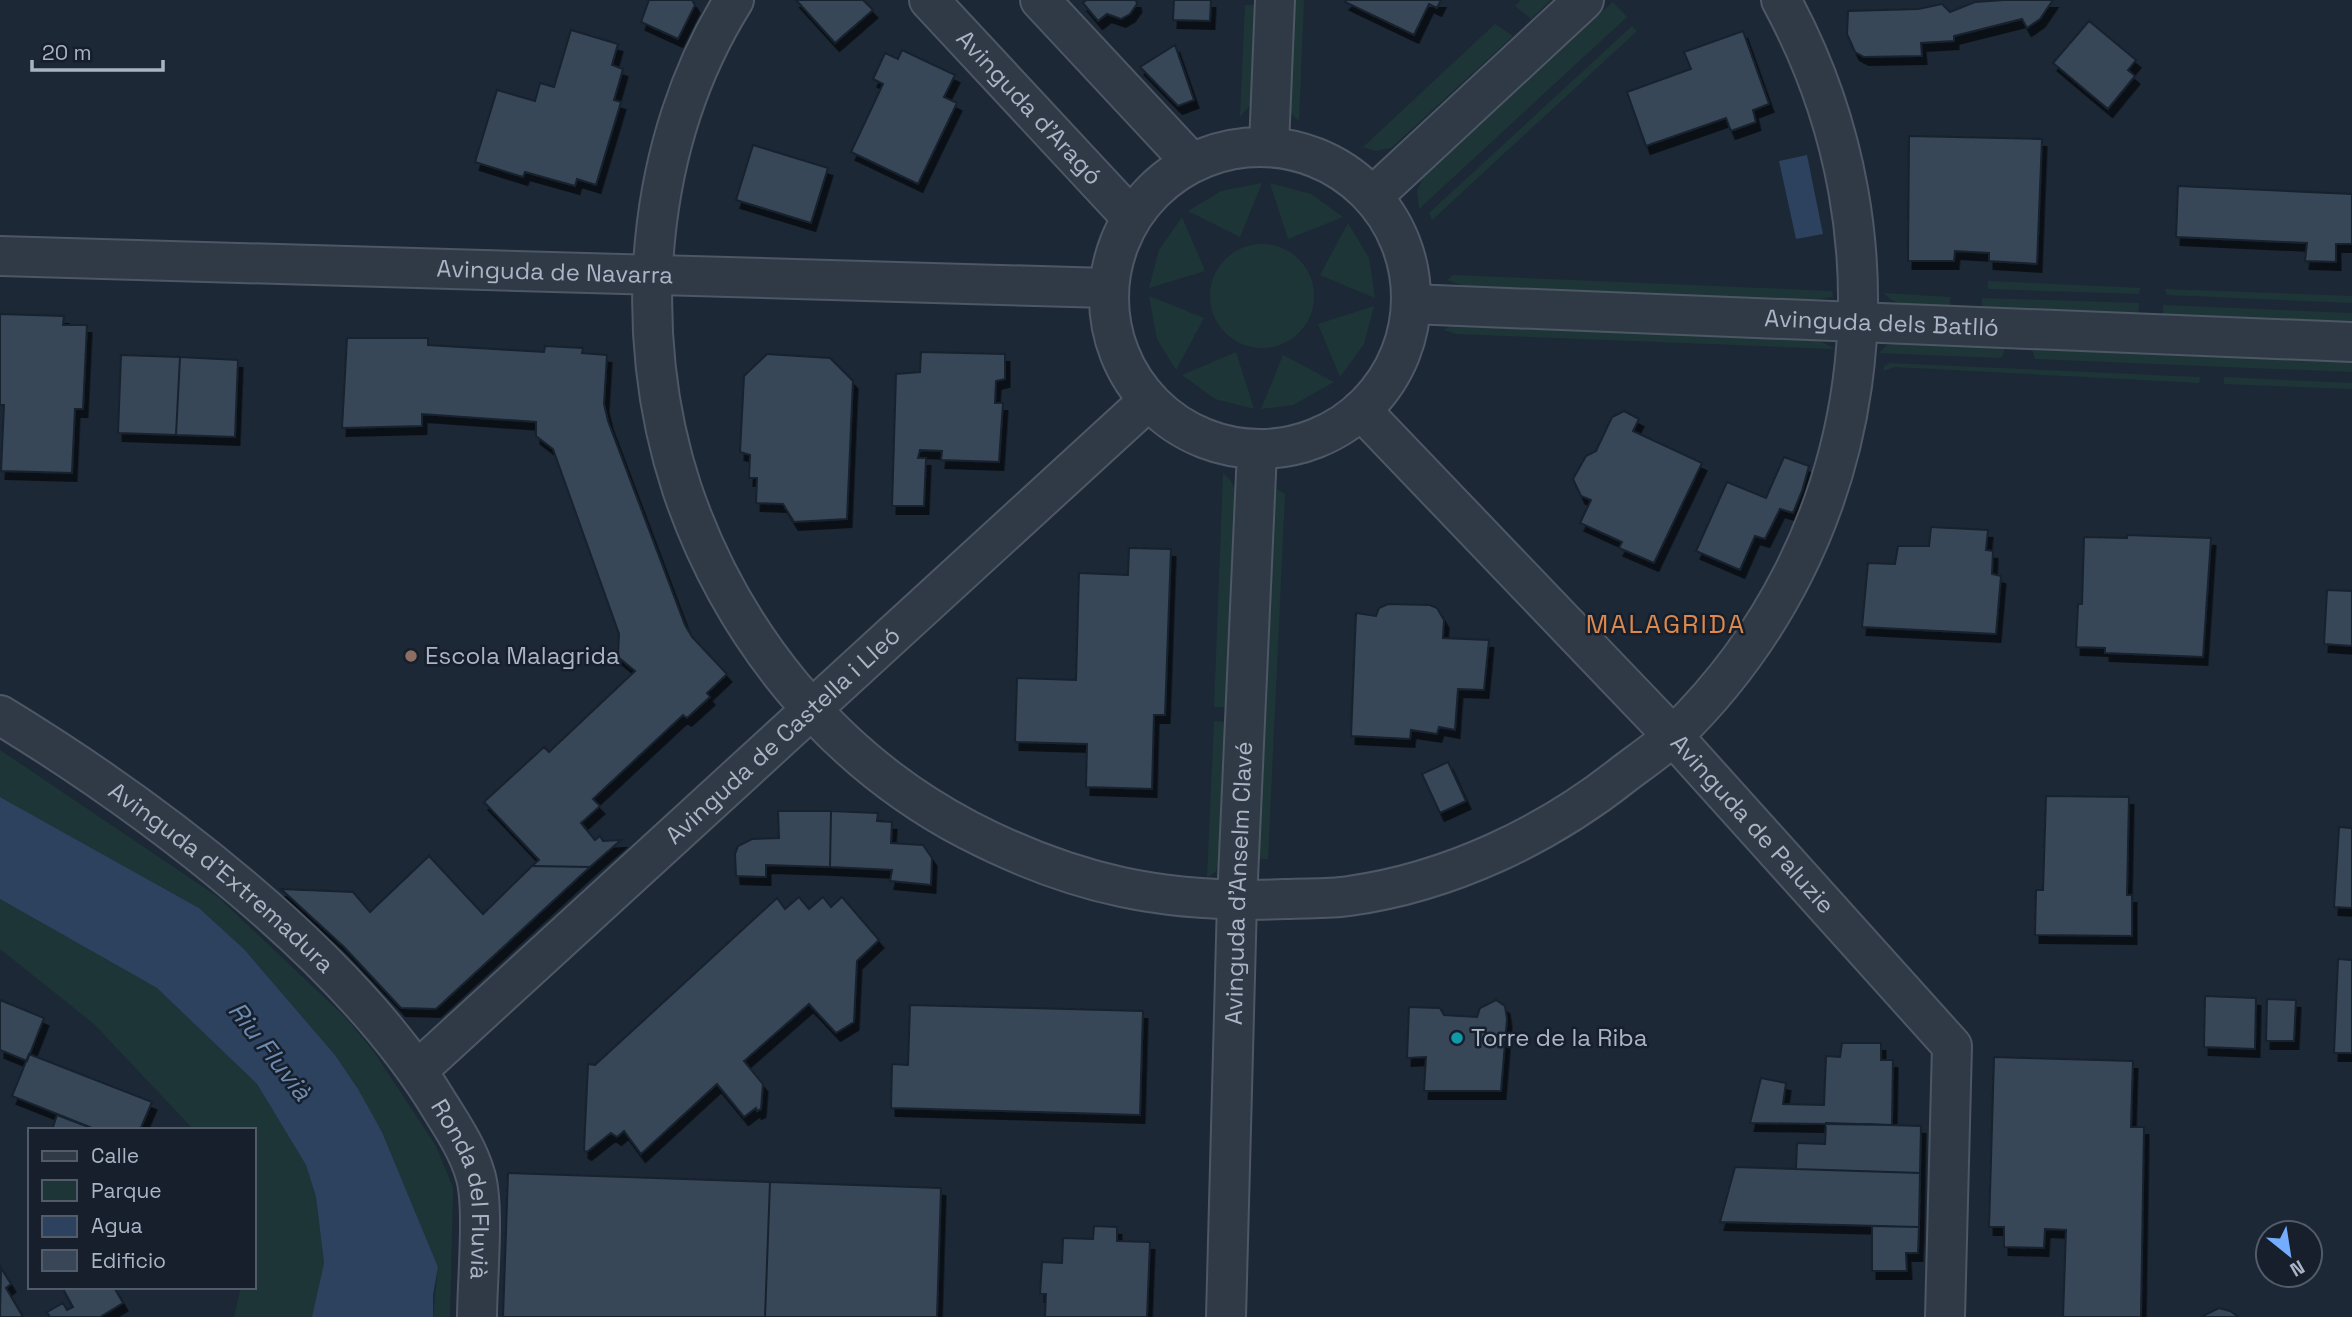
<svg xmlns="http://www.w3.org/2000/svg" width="2352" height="1317" font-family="'Space Grotesk',sans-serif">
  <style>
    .green { fill: #1e3537 }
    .water { fill: #2c425e }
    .building { fill: #384658; stroke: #18212d; stroke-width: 2; filter: url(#shadow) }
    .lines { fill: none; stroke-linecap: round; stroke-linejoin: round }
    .street-casing { stroke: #4d5765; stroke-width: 42 }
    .street { stroke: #303a47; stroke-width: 38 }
    .education-dot { fill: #8d6e63; stroke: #161f2b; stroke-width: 2.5 }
    .culture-dot { fill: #0f9aa8; stroke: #161f2b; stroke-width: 2.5 }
    .labels { text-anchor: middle; stroke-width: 5; stroke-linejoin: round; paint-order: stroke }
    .street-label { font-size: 24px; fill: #a9b4c5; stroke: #161f2b }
    .poi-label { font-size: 24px; fill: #a9b4c5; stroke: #161f2b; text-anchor: start }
    .neighbourhood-label { font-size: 26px; letter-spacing: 2px; fill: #dd884c; stroke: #161f2b }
    .water-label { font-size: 26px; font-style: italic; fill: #6e8cb1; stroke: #161f2b }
  </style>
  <defs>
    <filter id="shadow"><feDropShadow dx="4.5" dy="8" stdDeviation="0" flood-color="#0009"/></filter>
  </defs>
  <rect width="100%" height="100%" fill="#1c2836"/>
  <path class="green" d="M1292,0H1304L1299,121L1290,112Z
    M1521,0H1551L1531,19L1515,6Z
    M1613,2L1627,17L1419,209L1417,191L1423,178Z
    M1245,5H1256L1251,104L1240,117Z
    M1495,24L1513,36L1391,148L1375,151L1363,147Z
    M1632,26L1637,31L1432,220L1429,213Z
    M1262,183L1240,237L1188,211L1221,191Z
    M1270,183L1311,194L1343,217L1288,239Z
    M1182,217L1205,271L1149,288L1159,250Z
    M1348,223L1369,258L1375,298L1320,275Z
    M1210 296a52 52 0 1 1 104 0a52 52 0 1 1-104 0Z
    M1453,275L1832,291L1833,297L1810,300L1464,286L1447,280Z
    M1988,281L2140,288L2139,294L1988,289Z
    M2165,289L2352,296V303L2167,295Z
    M1884,293L1950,297V306C1929,305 1898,311 1884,293Z
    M1149,296L1204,318L1176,370L1157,339Z
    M1982,298L2139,303L2138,313L1982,307Z
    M2163,305L2352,313V322L2163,314Z
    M1374,306L1364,344L1340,377L1318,324Z
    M1453,325L1817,339L1835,349L1457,334L1443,330Z
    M1898,343L2005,348L2002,357L1998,358L1879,353L1887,345Z
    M2032,349L2352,361V372L2035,359Z
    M1236,352L1254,409L1215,399L1182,375Z
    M1283,355L1334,382L1293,405L1261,409Z
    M1890,363L2200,377L2199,383L1894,367L1884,371V366Z
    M2224,377L2352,383V389L2224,384Z
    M1223,473L1231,481L1236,493L1227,707H1214Z
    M1275,488L1285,494L1268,859H1261L1258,851Z
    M1214,721L1225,722L1220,861L1216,871L1207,878Z
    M0,750L218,897L346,1018L374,1052L436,1146L453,1188L450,1317H433L438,1267L382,1132L335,1055L244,949L199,908L0,797Z
    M0,899L157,988L257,1084L306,1165L316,1197L324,1263L312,1317H234L241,1287H254V1130H194L94,1024L0,949Z"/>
  <path class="water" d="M1807,155L1823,234L1796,239L1779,161Z
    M0,797L199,908L244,949L335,1055L358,1089L382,1132L438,1267L433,1295V1317H312L324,1263L316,1197L306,1165L257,1084L157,988L0,899Z"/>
  <path class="building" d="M649,0H692L695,5L678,39L641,22Z
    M796,0H863L873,10L835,43Z
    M1086,0H1136L1137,4L1130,14L1121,19L1107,14L1098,21L1083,3Z
    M1174,0H1211L1210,21L1173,20Z
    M1347,0H1441L1437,8L1429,4L1414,35L1345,2Z
    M2004,0H2053L2040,19L2027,28L2022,19L1954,36V41L1921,43L1922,56L1864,57L1855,52L1847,34L1848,11L1918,9L1942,4L1950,12L1975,2Z
    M2089,21L2136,60L2128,70L2135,76L2108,109L2053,63Z
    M571,30L618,44L612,65L623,69L614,100L621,102L596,185L577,179L575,186L525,172L523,177L475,162L497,90L535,101L540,83L554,87Z
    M1743,31L1769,104L1753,110L1756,122L1731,131L1726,118L1646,146L1627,92L1691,69L1684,52Z
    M1175,45L1194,100L1178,106L1140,67Z
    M902,50L955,75L944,97L957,103L918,184L851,152L883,84L873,79L885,53L898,59Z
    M1909,136L2042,139L2037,264L1989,261V253L1955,251L1954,261H1908Z
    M753,145L828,168L811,223L736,200Z
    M2178,186L2352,194V244H2336V262L2305,261L2307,243L2176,237Z
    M0,314L64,316L63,325H87L83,409H75L72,473L1,471L4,405H0Z
    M347,338H428V345L544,352L545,346L583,348L582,353L607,355L604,404L608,421L685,625L692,637L727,674L707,693L710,697L687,718L683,715L593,799L600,806L581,823L595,840L600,836L603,841L621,840L590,867L532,866L539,860L484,802L544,747L549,752L635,671L618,657L619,634L553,449L536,436V422L422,414V426L342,428Z
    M921,352L1005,354V379L996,381L995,403H1003L999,462L941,460L942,451L920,450L918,458H926L924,506H892L896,374L920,372Z
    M767,354L830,358L853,381L847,519L794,522L783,504L756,503L757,478H749L750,455L740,452L744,376Z
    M121,355L180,357L176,435L118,433Z
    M180,357L238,360L235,437L176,435Z
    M1624,411L1639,419L1633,431L1702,463L1654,563L1619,548L1622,542L1580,523L1591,500L1581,496L1573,479L1586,456L1596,451L1612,417Z
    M1784,457L1809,466L1802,491L1793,513L1780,509L1765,539L1755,536L1740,570L1696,551L1727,482L1766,498Z
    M1931,527L1988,530L1986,550L1993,551L1992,574L2001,576L1996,634L1862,627L1868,563L1895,564L1898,546H1929Z
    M2127,535L2211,538L2203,657L2105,653V648L2076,647L2078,604H2082L2084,537L2127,538Z
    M1129,548L1171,549L1165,715H1154L1152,789L1086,787L1087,744L1015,742L1017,678L1076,680L1079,573L1128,575Z
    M2327,590L2352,591V646L2324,644Z
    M1388,604L1430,605L1437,608L1444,620L1443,638L1489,640L1484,690L1458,689L1455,730L1439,727L1437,734L1411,730L1410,739L1351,736L1356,613L1376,616L1379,608Z
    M1448,762L1466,801L1440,813L1422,774Z
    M2046,796L2129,797L2127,895H2132V936L2035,935L2036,890H2043Z
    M778,811H831L830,867L766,865V877L736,876L735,854L738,846L752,839L779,838Z
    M831,811L878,813L877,821L892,822L891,843L923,845L932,858L931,885L890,881L892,870L830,867Z
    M2339,827L2352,828V908L2334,907Z
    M429,856L483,914L532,866L590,867L436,1009L401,1008L344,947L281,889L353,892L370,912Z
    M799,897L809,909L823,897L831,907L842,897L879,940L857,961L854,1022L836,1033L809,1004L744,1061L763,1084L761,1109L757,1111L756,1108L744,1117L717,1084L641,1154L624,1131L617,1137L611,1133L587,1152L584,1150L588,1064L595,1065L777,898L785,909Z
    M2338,959L2352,960V1053H2334Z
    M2205,996L2256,998L2255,1049L2204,1047Z
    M2267,999L2296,1000L2294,1041H2266Z
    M0,1000L44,1018L27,1061L0,1050Z
    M1496,1000L1505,1006L1507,1019L1501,1091H1424L1426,1057L1407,1058L1409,1007L1440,1008L1444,1015L1477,1017L1480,1008Z
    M910,1005L1143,1011L1140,1115L891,1108L892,1064L908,1065Z
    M1842,1043H1881V1060H1893L1892,1125L1750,1123L1761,1078L1786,1083L1783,1104L1824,1105L1826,1056L1840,1057Z
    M29,1054L152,1102L140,1130H97L12,1096Z
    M1994,1057L2133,1061L2131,1127H2144L2141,1317H2063L2066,1230L2045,1229L2044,1248L2004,1247V1227H1989Z
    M57,1115L86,1126L85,1130H52Z
    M1826,1123L1921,1126L1920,1173L1796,1169L1797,1143L1825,1144Z
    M1735,1167L1920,1173L1919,1227L1720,1222Z
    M508,1173L770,1182L765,1317H503Z
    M770,1182L941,1188L937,1317H765Z
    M1094,1226L1117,1227V1241L1150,1242L1147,1317H1045L1046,1294H1040L1042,1262L1062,1263L1063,1238L1093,1239Z
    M1872,1226L1919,1227L1918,1253H1906L1907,1271H1872Z
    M1,1268L11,1284L6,1288L23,1317H0Z
    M62,1287H114L123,1303L100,1317H50L47,1312L63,1303L67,1310L73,1307Z
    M2219,1308L2230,1311L2239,1317H2201Z"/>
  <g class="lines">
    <g class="street-casing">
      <g id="street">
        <path d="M734,0C645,142 630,332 682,489C731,634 832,759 968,830C1074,885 1166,904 1286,899C1307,898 1329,899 1349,896C1449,882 1546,836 1624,774C1641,761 1659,749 1674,735C1874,541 1913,242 1781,0"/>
        <path id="s1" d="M929,0L1129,215"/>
        <path d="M1040,0L1192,163"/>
        <path d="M1269,146L1275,0"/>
        <circle cx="1260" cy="298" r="151"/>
        <path d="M1373,196L1584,0"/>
        <path id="s2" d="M0,256L1107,288"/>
        <path id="s3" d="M1411,304L2352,342"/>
        <path id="s4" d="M1361,410L1673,736L1952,1046L1945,1317"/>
        <path id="s5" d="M0,715C151,807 350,956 441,1108C454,1129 468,1150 475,1174C485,1204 477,1282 477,1317"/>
        <path id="s6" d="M418,1070L1148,401"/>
        <path id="s7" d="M1226,1317L1237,901L1257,451"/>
      </g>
    </g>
    <use href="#street" class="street"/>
  </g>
  <circle class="education-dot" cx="411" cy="656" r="7"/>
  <circle class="culture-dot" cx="1457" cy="1038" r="7"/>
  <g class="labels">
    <g class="street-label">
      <text dy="8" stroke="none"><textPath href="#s1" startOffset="147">Avinguda d'Aragó</textPath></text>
      <text dy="8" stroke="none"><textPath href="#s2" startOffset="555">Avinguda de Navarra</textPath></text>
      <text dy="8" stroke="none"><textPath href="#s3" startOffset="471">Avinguda dels Batlló</textPath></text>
      <text dy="8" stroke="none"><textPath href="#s6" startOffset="495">Avinguda de Castella i Lleó</textPath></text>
      <text dy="8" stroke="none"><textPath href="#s4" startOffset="570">Avinguda de Paluzie</textPath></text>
      <text dy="8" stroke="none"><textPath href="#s5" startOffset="275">Avinguda d'Extremadura</textPath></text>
      <text dy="8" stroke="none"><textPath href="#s7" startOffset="434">Avinguda d'Anselm Clavé</textPath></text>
      <text dy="8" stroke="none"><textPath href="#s5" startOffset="682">Ronda del Fluvià</textPath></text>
    </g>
    <g class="poi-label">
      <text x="425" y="664">Escola Malagrida</text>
      <text x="1471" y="1046">Torre de la Riba</text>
    </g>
    <g class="neighbourhood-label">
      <text x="1666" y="633">MALAGRIDA</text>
    </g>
    <g class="water-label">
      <text transform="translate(270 1051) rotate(52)" y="9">Riu Fluvià</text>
    </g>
  </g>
  <rect x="28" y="1128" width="228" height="161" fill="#161f2b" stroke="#515b69" stroke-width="2"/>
  <rect x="42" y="1151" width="35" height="10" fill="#303a47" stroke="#515b69" stroke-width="2"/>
  <text x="91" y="1163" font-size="21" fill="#a9b4c5">Calle</text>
  <rect x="42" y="1180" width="35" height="21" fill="#1e3537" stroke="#515b69" stroke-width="2"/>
  <text x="91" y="1198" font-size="21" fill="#a9b4c5">Parque</text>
  <rect x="42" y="1216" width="35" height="21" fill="#2c425e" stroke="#515b69" stroke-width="2"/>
  <text x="91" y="1233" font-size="21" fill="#a9b4c5">Agua</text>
  <rect x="42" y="1250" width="35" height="21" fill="#384658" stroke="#515b69" stroke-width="2"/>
  <text x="91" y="1268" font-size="21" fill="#a9b4c5">Edificio</text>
  <g transform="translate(2289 1254) rotate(150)"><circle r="33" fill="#161f2b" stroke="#515b69" stroke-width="2"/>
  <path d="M0-5L12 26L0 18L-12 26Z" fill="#74acff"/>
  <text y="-10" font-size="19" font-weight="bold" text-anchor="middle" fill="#a9b4c5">N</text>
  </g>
  <path d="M32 60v10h131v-10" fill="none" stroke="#a9b4c5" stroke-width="3.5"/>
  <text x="42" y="60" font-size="21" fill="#a9b4c5" stroke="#161f2b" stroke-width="5" paint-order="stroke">20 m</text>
</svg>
